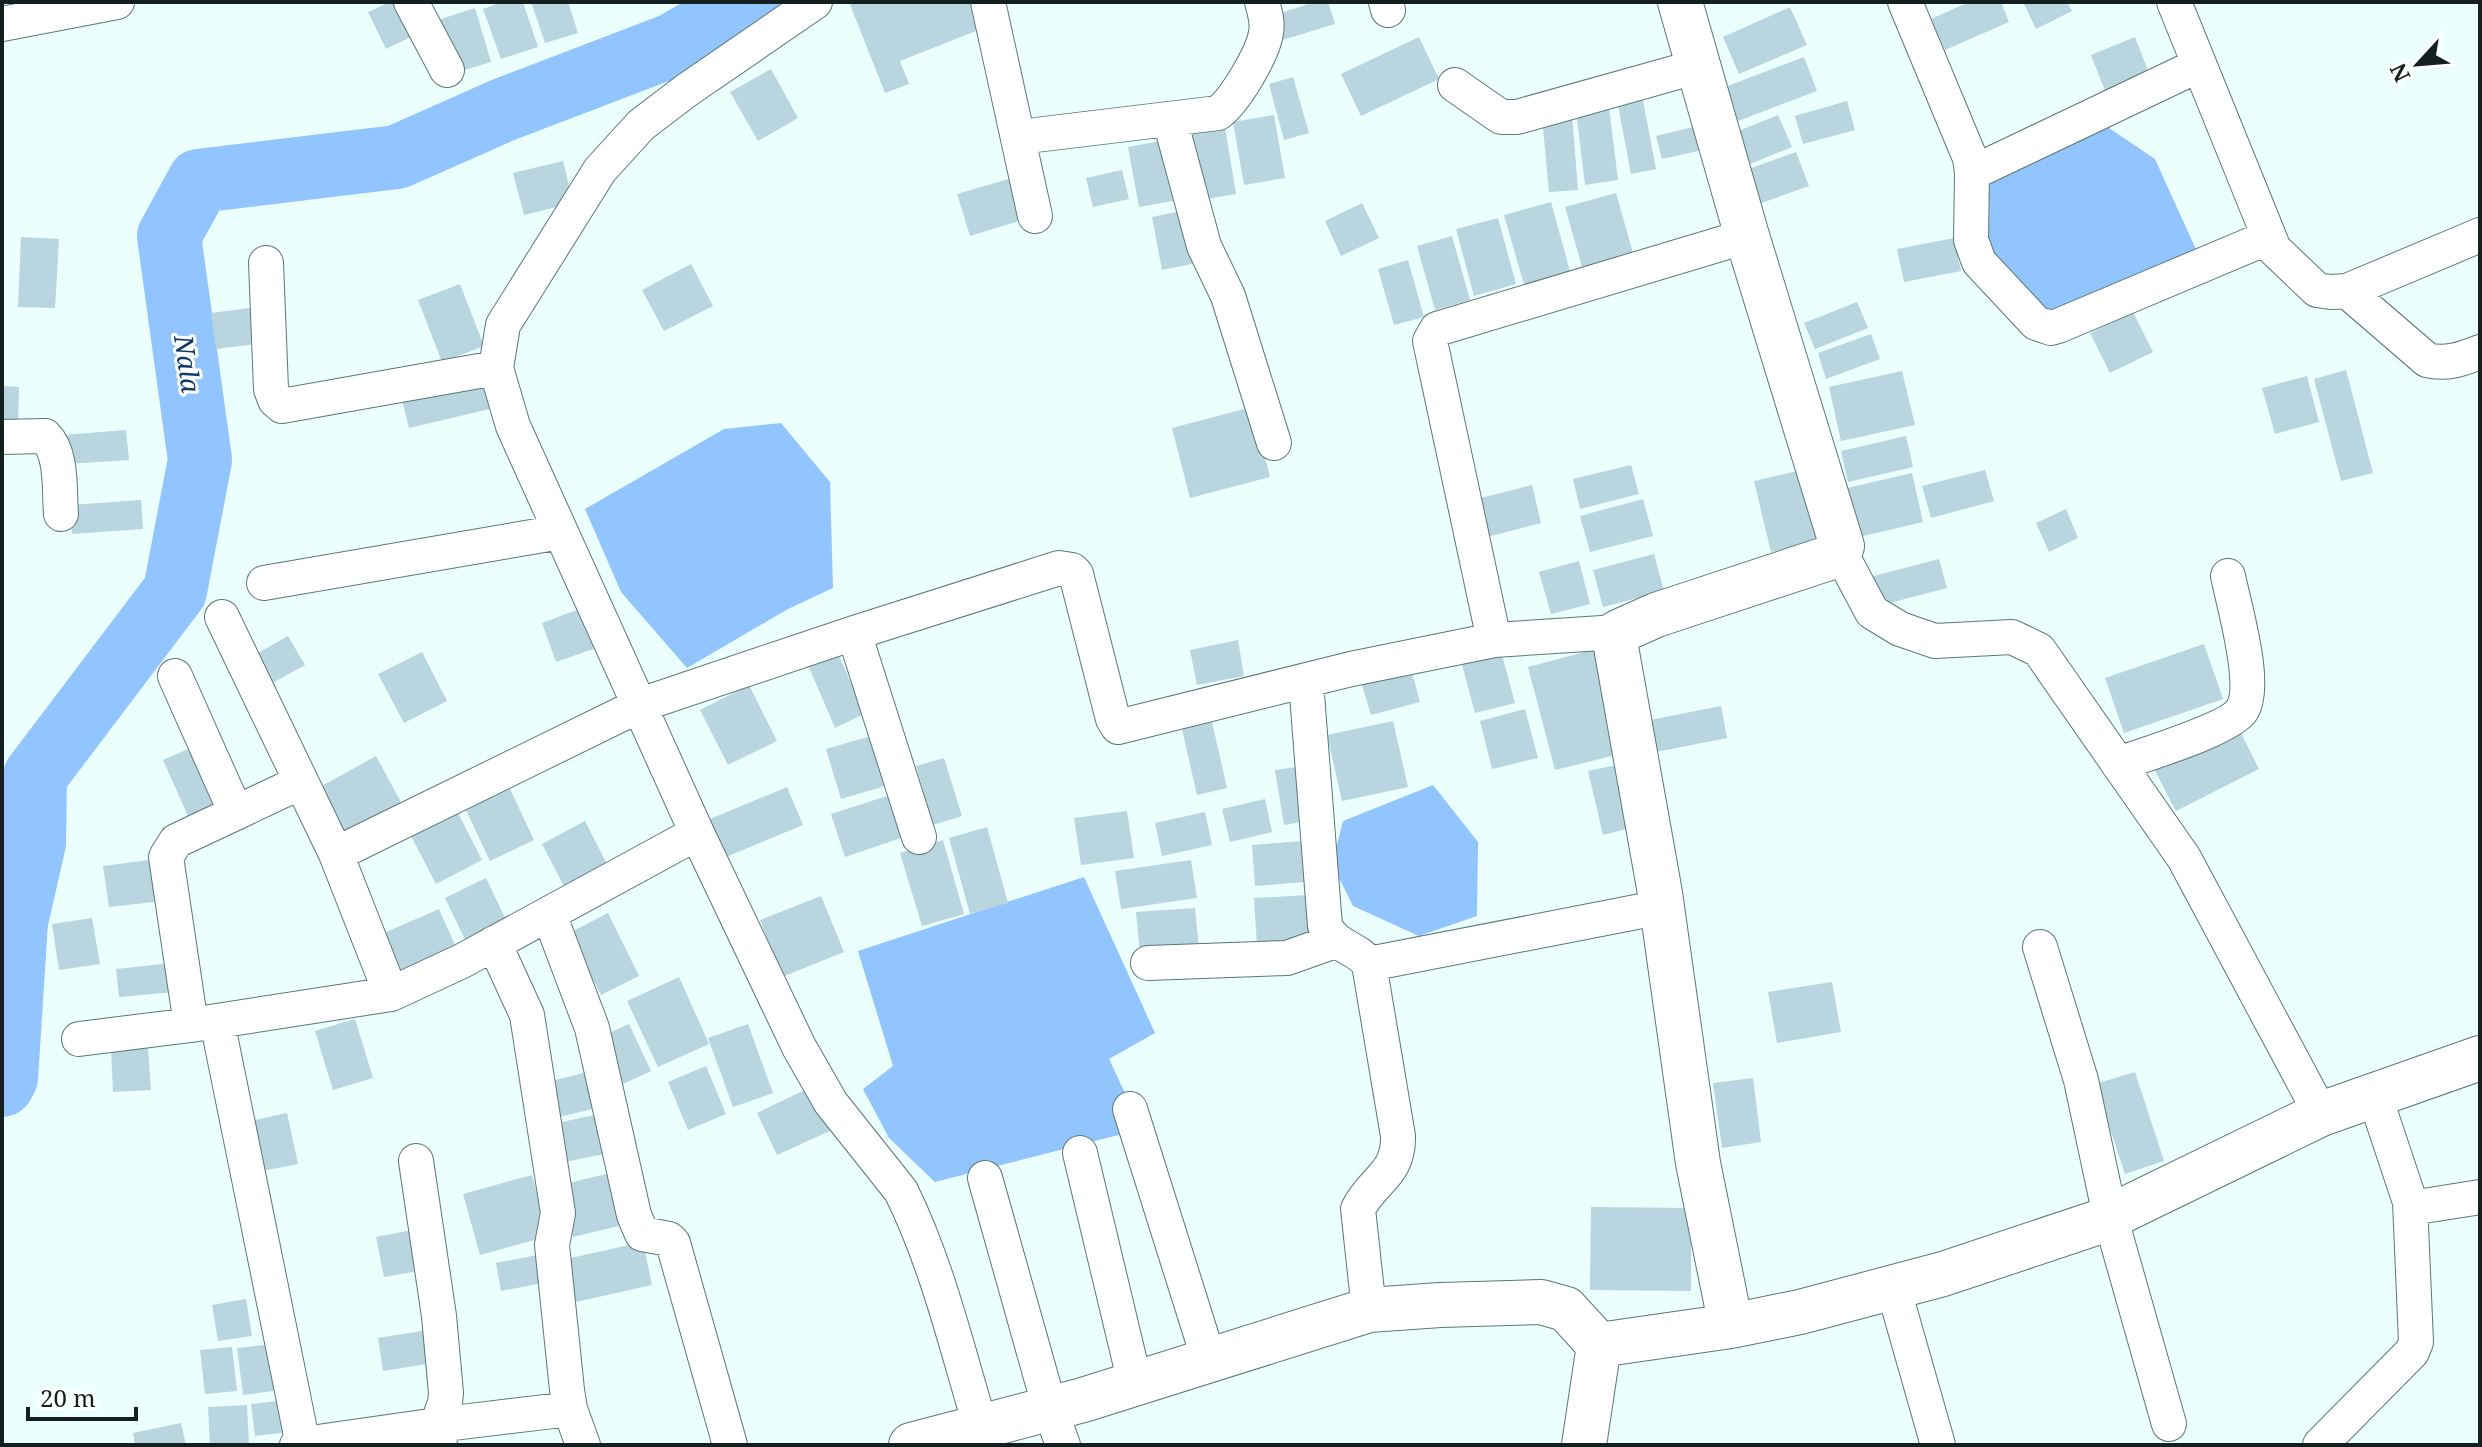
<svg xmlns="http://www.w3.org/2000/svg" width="2482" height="1447" font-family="'Noto Serif',serif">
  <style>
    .water { fill: #92c4fe }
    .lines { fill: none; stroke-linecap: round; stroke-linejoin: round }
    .river { stroke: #92c4fe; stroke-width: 64 }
    .building { fill: #b8d5e0 }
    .minor-casing { stroke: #5a7876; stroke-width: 36 }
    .tertiary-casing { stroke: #5a7876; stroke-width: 46 }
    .minor { stroke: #fff; stroke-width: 34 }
    .tertiary { stroke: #fff; stroke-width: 44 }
    .labels { text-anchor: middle; stroke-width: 6; stroke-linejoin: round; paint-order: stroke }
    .water-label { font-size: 26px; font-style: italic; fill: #0e3b68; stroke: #fff }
  </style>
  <rect width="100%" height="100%" fill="#ebfffd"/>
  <path class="water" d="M2106,126L2155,159L2198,254L2043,313L1986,256L1987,183Z
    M781,423L830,482L833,588L788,609L687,668L621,592L585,509L724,429Z
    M1433,785L1478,842L1477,916L1419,936L1353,906L1332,864L1343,821Z
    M1084,877L1155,1033L1109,1059L1142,1129L935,1182L889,1138L863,1089L893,1066L858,951Z"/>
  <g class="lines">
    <path class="river" d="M2,1085L6,1078L16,922L34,843L35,776L175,591L200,460L169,236L199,181L397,157L503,110L673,45L747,2"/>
  </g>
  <path class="building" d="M390,2H404L419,33L386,49L368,12Z
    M502,2H523L538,47L501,59L483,9Z
    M531,2H568L578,33L545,43Z
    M849,2H976L986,27L900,61L909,84L885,93Z
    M1315,2H1328L1335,24L1279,41L1271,16Z
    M1969,2H2001L2009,22L1945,50L1931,19Z
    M2023,2H2067L2072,11L2036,29Z
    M1790,7L1807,45L1739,74L1723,37Z
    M475,8L491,62L451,74L435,21Z
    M1419,37L1439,79L1361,116L1341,74Z
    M2135,37L2149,73L2105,91L2091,55Z
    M1804,57L1817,91L1738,121L1725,87Z
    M771,69L798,118L758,141L730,92Z
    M1293,77L1309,133L1284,140L1269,84Z
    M1642,95L1656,169L1631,174L1617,100Z
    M1847,101L1855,130L1803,144L1795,116Z
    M1609,107L1618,180L1585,185L1576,111Z
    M1572,114L1578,190L1549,192L1542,117Z
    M1274,115L1285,178L1244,185L1233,122Z
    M1778,115L1792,147L1750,164L1736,132Z
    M1701,125L1707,149L1662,159L1656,136Z
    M1225,127L1236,194L1194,201L1183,134Z
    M1172,139L1184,199L1139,207L1128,147Z
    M1796,152L1809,186L1756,205L1743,171Z
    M563,161L573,203L524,215L513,173Z
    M1122,170L1129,199L1093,207L1086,178Z
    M1012,178L1025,219L970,236L957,194Z
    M1616,193L1633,253L1582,267L1565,207Z
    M1551,202L1571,275L1525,288L1504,215Z
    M1362,203L1379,238L1341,256L1325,221Z
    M1186,210L1196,263L1162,270L1152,217Z
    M1498,218L1516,284L1474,296L1456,229Z
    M1452,236L1470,300L1435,310L1417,246Z
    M21,237L59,239L55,308L18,307Z
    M1954,238L1961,271L1904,282L1897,249Z
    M1408,260L1424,317L1394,325L1378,269Z
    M691,264L713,306L664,331L642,290Z
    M460,284L484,346L442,362L418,300Z
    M1857,302L1868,328L1815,349L1804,323Z
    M258,307L263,343L216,349L211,313Z
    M2133,312L2153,352L2110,373L2090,333Z
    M1871,334L1880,359L1826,379L1818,353Z
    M2346,370L2373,473L2341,481L2314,379Z
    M1902,371L1915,425L1841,441L1829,387Z
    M485,372L494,408L409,428L400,392Z
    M2307,376L2319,422L2275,434L2262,388Z
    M2,386L19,387L18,425H2Z
    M1252,407L1270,477L1190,498L1172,428Z
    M126,430L129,460L66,464L63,435Z
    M1906,436L1913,467L1848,482L1841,451Z
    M1631,465L1639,494L1580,509L1573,479Z
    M1801,470L1819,541L1771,552L1754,481Z
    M1985,470L1994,501L1931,518L1922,486Z
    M1912,473L1923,522L1859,537L1847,488Z
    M1532,485L1541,523L1487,537L1477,499Z
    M1643,499L1653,536L1590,552L1580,516Z
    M141,500L143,529L72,534L71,505Z
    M2066,509L2078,538L2049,552L2036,523Z
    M1654,554L1664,591L1603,607L1593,570Z
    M1939,559L1947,588L1878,606L1870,577Z
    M1579,561L1590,604L1551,614L1539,572Z
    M582,608L596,648L556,662L542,623Z
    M288,636L305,665L267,686L251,657Z
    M1238,640L1244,676L1197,685L1190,650Z
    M2204,644L2223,699L2124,733L2105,678Z
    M1596,649L1624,753L1555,770L1528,667Z
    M1501,651L1515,703L1475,713L1461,661Z
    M422,652L447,701L404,723L378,674Z
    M838,653L864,714L835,728L808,665Z
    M1411,669L1420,702L1371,715L1361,682Z
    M749,685L777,741L728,765L700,710Z
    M1721,706L1727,738L1656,752L1650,720Z
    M1525,709L1538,758L1492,769L1480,721Z
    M1393,721L1408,787L1342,801L1327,735Z
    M1212,722L1227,788L1197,795L1182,729Z
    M2238,727L2259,769L2176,811L2154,769Z
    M881,733L895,783L841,799L826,749Z
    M202,743L231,810L193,827L163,760Z
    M376,756L402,804L347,835L320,787Z
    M944,758L962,816L933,825L916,766Z
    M1630,762L1645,824L1603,835L1588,771Z
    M1303,766L1312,820L1284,825L1275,770Z
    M509,787L534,840L490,861L465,808Z
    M787,787L803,825L726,857L710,819Z
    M890,795L904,837L845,857L831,814Z
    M1265,799L1272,832L1230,842L1222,809Z
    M457,811L482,860L436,884L410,834Z
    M1127,811L1134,858L1081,865L1074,818Z
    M1205,812L1212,845L1162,856L1155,823Z
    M585,821L612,874L569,896L542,844Z
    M987,827L1008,903L970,914L949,838Z
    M943,840L964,914L922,926L900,853Z
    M1302,841L1306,882L1255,886L1252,845Z
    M157,859L163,901L109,907L103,866Z
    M1191,860L1197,898L1121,909L1115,871Z
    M486,878L510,928L469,948L445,898Z
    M1309,895L1312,943L1257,946L1254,898Z
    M821,896L844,952L782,977L760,920Z
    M1195,908L1199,949L1140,954L1136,912Z
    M439,909L460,956L405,981L384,933Z
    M608,913L639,976L601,995L569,933Z
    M92,918L100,964L59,970L52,924Z
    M172,963L175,992L119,997L116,969Z
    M679,977L709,1044L658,1067L627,1001Z
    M1832,982L1841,1032L1777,1043L1768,992Z
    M355,1019L373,1078L333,1090L315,1031Z
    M629,1024L651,1071L623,1084L600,1037Z
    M748,1024L773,1093L733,1107L708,1038Z
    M148,1048L151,1090L113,1092L111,1050Z
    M706,1066L726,1114L688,1130L668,1082Z
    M596,1070L605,1106L555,1118L547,1082Z
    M2135,1072L2164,1161L2125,1174L2095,1084Z
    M1753,1078L1761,1142L1722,1148L1713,1083Z
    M811,1087L832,1130L777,1155L757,1113Z
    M287,1113L298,1164L262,1171L251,1121Z
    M600,1114L609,1153L560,1163L552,1124Z
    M618,1171L631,1223L573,1237L561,1185Z
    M532,1175L549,1236L480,1255L463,1194Z
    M1591,1207L1691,1208V1291L1590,1290Z
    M417,1229L425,1270L384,1277L376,1237Z
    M643,1242L652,1285L567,1304L557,1261Z
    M547,1253L552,1281L501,1291L496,1263Z
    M246,1299L252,1336L218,1341L212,1305Z
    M434,1329L439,1362L383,1371L378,1338Z
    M282,1343L288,1389L243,1395L237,1348Z
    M232,1347L237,1391L205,1394L200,1350Z
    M294,1399L297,1431L255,1436L251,1404Z
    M247,1405L249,1444L210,1445L208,1407Z
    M181,1423L186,1445H135L133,1433Z"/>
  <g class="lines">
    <g class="minor-casing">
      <path id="minor" d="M411,2L447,70
        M815,2L687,90L641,125L600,170L503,325L496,368L513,426L697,833L799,1047L831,1103L901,1191C938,1266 957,1349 981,1428
        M988,2L1035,216
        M1386,2L1388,10
        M1905,2L1970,158L1972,173L1971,240L1979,262L2036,323L2051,328L2058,326L2269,237
        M2174,2L2274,249L2317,290L2331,292L2347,291L2480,235
        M2,24L117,2
        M1455,85L1501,117H1517L1699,66
        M1170,120L1204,246L1228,296L1274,443
        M1019,137L1218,113C1235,101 1263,53 1266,33C1268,23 1265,12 1262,2
        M1972,173L2199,65
        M266,263L271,389L275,400L282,406L496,368
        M2347,291L2427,360C2446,365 2462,359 2480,352
        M2,437L45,436C63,454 59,491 61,514
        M1840,552L1872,612L1900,629L1935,641L2012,637L2039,650L2184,858L2321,1114
        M264,583L561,532
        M222,617L336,854L391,994
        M854,633L919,837
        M1494,640L1430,341L1437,329L1747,236
        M175,676L236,813
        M1306,682L1325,926C1336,948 1357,947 1369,964L1398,1136C1399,1175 1373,1179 1358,1209L1369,1310
        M2118,764C2143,755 2230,729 2242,710C2258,685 2234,606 2228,576
        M336,854L640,705L854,633L1059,568L1072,570L1076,574L1113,719L1118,727L1351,669L1494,640L1618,632
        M549,914L592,1028L634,1215L642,1234L669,1239L673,1243L730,1445
        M494,943L527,1015L558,1213L552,1245L567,1390L570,1409L583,1445
        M2040,947L2081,1080L2110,1216L2169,1424
        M1148,963L1287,958L1335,941
        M1369,964L1662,907
        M217,1021L303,1445
        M191,1025L166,857L176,841L301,782
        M79,1039L191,1025L391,994L462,961L697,833
        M1130,1109L1209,1360
        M1080,1153L1135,1383
        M416,1161L439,1316L446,1393L445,1403L437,1425L440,1445
        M985,1178L1050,1409L1063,1445
        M2411,1208L2480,1197
        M1893,1287L1938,1445
        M297,1445L437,1425L570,1409
        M2320,1445L2412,1352L2416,1342L2410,1202L2374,1094"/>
    </g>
    <g class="tertiary-casing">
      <path id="tertiary" d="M1731,1326L1800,1312L1943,1274L2099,1222L2321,1114L2480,1058
        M911,1445L1083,1400L1369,1310L1440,1305L1541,1302L1566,1309L1599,1345
        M1584,1445L1599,1345L1731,1326L1698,1163L1660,893L1616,647L1618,632L1656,615L1835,556L1840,552L1842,546L1747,236L1680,2"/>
    </g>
    <use href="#minor" class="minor"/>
    <use href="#tertiary" class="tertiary"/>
  </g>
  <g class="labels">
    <g class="water-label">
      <text transform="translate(187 364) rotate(82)" y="9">Nala</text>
    </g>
  </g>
  <rect width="2482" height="1447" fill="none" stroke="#13201f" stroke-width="8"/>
  <g transform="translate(2418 64) rotate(244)" stroke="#ffffff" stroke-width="6" paint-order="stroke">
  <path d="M0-6L14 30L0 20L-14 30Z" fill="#13201f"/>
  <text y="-12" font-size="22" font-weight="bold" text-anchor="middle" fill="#13201f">N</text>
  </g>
  <path d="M28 1407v12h108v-12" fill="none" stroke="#13201f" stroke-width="4"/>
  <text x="40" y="1407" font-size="24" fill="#13201f" stroke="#ffffff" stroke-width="6" paint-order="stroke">20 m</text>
</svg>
